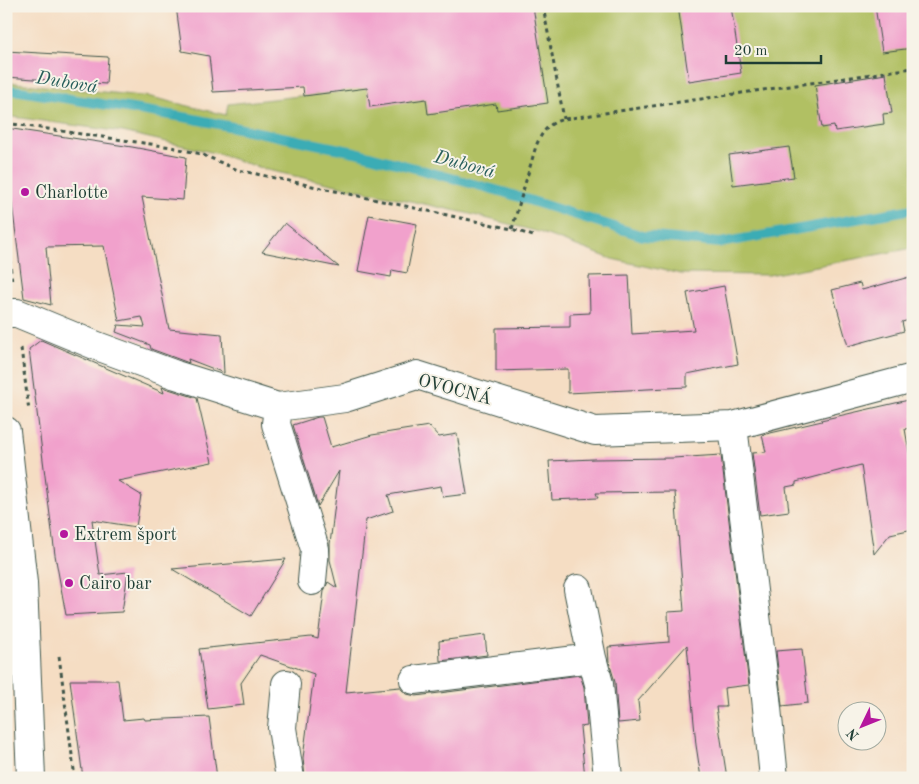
<svg xmlns="http://www.w3.org/2000/svg" width="919" height="784" font-family="'Old Standard TT',serif">
  <style>
    .green { fill: #b1c063; stroke: #687e4c }
    .lines { fill: none; stroke-linecap: round; stroke-linejoin: round }
    .stream { stroke: #3aacb5; stroke-width: 10 }
    .building { fill: #f1a1cc }
    .minor-casing { stroke: #3f5549; stroke-width: 30 }
    .path { stroke: #3f5549; stroke-width: 3; stroke-dasharray: 4 4; stroke-linecap: butt }
    .minor { stroke: #fff; stroke-width: 28 }
    .poi-dot { fill: #b5179e; stroke: #f7f3e8; stroke-width: 2 }
    .labels { text-anchor: middle; stroke-width: 4; stroke-linejoin: round; paint-order: stroke }
    .poi-label { font-size: 18px; fill: #1f3d34; stroke: #f7f3e8; text-anchor: start }
    .street-label { font-size: 18px; fill: #1f3d34; stroke: #f7f3e8 }
    .water-label { font-size: 19px; font-style: italic; fill: #275e5b; stroke: #f7f3e8 }
  </style>
  <rect width="100%" height="100%" fill="#f7f3e8"/>
  <filter id="ink" filterUnits="userSpaceOnUse"><feTurbulence type="fractalNoise" baseFrequency=".02" numOctaves="2"/><feDisplacementMap in="SourceGraphic" scale="10" xChannelSelector="R" yChannelSelector="G"/><feConvolveMatrix kernelMatrix="1 2 1 2 8 2 1 2 1" color-interpolation-filters="sRGB"/></filter>
  <filter id="wash" filterUnits="userSpaceOnUse"><feTurbulence type="fractalNoise" baseFrequency=".0096" numOctaves="4" result="noise"/><feDisplacementMap in="SourceGraphic" scale="20" xChannelSelector="R" yChannelSelector="G"/><feGaussianBlur stdDeviation="1.12" result="paint"/><feColorMatrix in="noise" values="0 0 0 0 0 0 0 0 0 0 0 0 0 0 0 0 0 1.4 0 .05"/><feComposite in="paint" operator="in"/></filter>
  <g filter="url(#wash)">
    <rect width="100%" height="100%" fill="#f5ddc3"/>
    <path class="green" d="M333,6H913V248L769,275L681,274L612,259L539,232L466,213L267,170L215,153L123,132L6,116V82L151,97L226,115L228,104L344,91Z"/>
    <g class="lines">
      <path class="stream" d="M6,90L20,91L189,118L355,152L503,192L643,236L720,243L913,209"/>
    </g>
    <g id="blocks">
      <path class="building" d="M176,6H533L548,103L497,110L496,104L428,114L426,99L370,107L367,88L304,96L303,87L213,92L209,56L182,51Z
        M678,6H731L741,73L689,81Z
        M875,6H913V48L882,52Z
        M6,51L108,57L106,84L6,77Z
        M886,74L892,113L883,114L884,124L835,131L834,126L822,128L815,85Z
        M6,128L132,147L186,157L183,200L142,197L169,329L222,334L224,373L188,359L189,363L151,349L150,345L116,332L118,325L145,327L142,317L119,321L104,246L46,247L51,305L24,298L6,157Z
        M789,147L794,177L733,185L729,155Z
        M369,215L417,224L407,273L392,270L391,277L358,271Z
        M285,223L339,267L262,252Z
        M629,275L632,334L694,330L687,293L724,286L738,364L687,374V387L568,393V369L496,371V328L570,327V314L590,313L589,276Z
        M913,276V319L902,322L904,331L848,346L832,290L860,283L862,290Z
        M41,340L164,393L162,387L197,398L212,462L118,481L141,495L136,527L92,520L100,575L128,572L122,612L66,615L55,555L29,349Z
        M913,399V427L905,429L913,474V529L890,534L874,554L861,465L796,482V485L786,487L789,511L760,515L752,453L766,452L762,435L822,421L821,420Z
        M318,417H322L331,447L372,435L429,426L439,437L457,434L467,494L443,497L441,486L388,495L393,511L366,520L346,692L400,687L402,690L407,694L416,696L580,675L584,687L587,726L580,727L585,778H305L303,758L314,674L260,655L241,683L244,705L208,709L199,649L311,637L318,639L324,591L328,582L337,588L330,560V544L339,471L318,506L293,425Z
        M721,455L749,685L724,688L726,707H716L727,778H701L696,745L687,645L638,701L640,721L618,723L615,682L609,662L608,647L669,642L668,612L684,611L675,492L596,493L598,498L552,500L549,461L594,459L673,458Z
        M286,559L251,616L172,569Z
        M485,635L487,655L440,661L439,641Z
        M802,649L808,703L782,706L776,651Z
        M70,680H118L123,720L144,718L145,720L209,717L217,778H83Z"/>
    </g>
  </g>
  <g filter="url(#ink)">
    <use href="#blocks" fill-opacity="0" stroke="#3f5549" stroke-width="1"/>
    <g class="lines">
      <g class="minor-casing">
        <path id="minor" d="M6,313H17L97,346L176,375L278,407L345,398L417,375L595,431L733,426L913,378
          M278,407L276,424L315,549L312,581
          M733,426L766,698L774,778
          M6,431L23,583L31,778
          M578,589L592,658L599,684L608,778
          M414,680L592,658
          M286,684L282,728L290,778"/>
      </g>
      <path class="path" d="M543,6L564,119
        M6,123L171,147L201,154L238,170L512,229L536,237
        M6,228L12,282
        M512,229L536,146C542,132 548,123 564,119L913,68
        M21,348L29,411
        M59,656L75,778"/>
      <use href="#minor" class="minor"/>
    </g>
  </g>
  <g class="poi-dot">
    <circle cx="25" cy="192" r="5"/>
    <circle cx="64" cy="534" r="5"/>
    <circle cx="69" cy="583" r="5"/>
  </g>
  <g class="labels">
    <g class="poi-label">
      <text x="35" y="198">Charlotte</text>
      <text x="74" y="540">Extrem šport</text>
      <text x="79" y="589">Cairo bar</text>
    </g>
    <g class="street-label">
      <text transform="translate(455 389) rotate(15)" y="6">OVOCNÁ</text>
    </g>
    <g class="water-label">
      <text transform="translate(67 81) rotate(9)" y="7">Dubová</text>
      <text transform="translate(465 163) rotate(15)" y="7">Dubová</text>
    </g>
  </g>
  <rect width="919" height="784" fill="none" stroke="#f7f3e8" stroke-width="25"/>
  <g transform="translate(862 726) rotate(227)"><circle r="24" fill="#f7f3e8" stroke="#a1aaa0"/>
  <path d="M0-4L9 19L0 12L-9 19Z" fill="#b5179e"/>
  <text y="-8" font-size="14" font-weight="bold" text-anchor="middle" fill="#1f3d34">N</text>
  </g>
  <path d="M726 55v8h95v-8" fill="none" stroke="#1f3d34" stroke-width="2.5"/>
  <text x="734" y="55" font-size="15" fill="#1f3d34" stroke="#f7f3e8" stroke-width="4" paint-order="stroke">20 m</text>
</svg>
